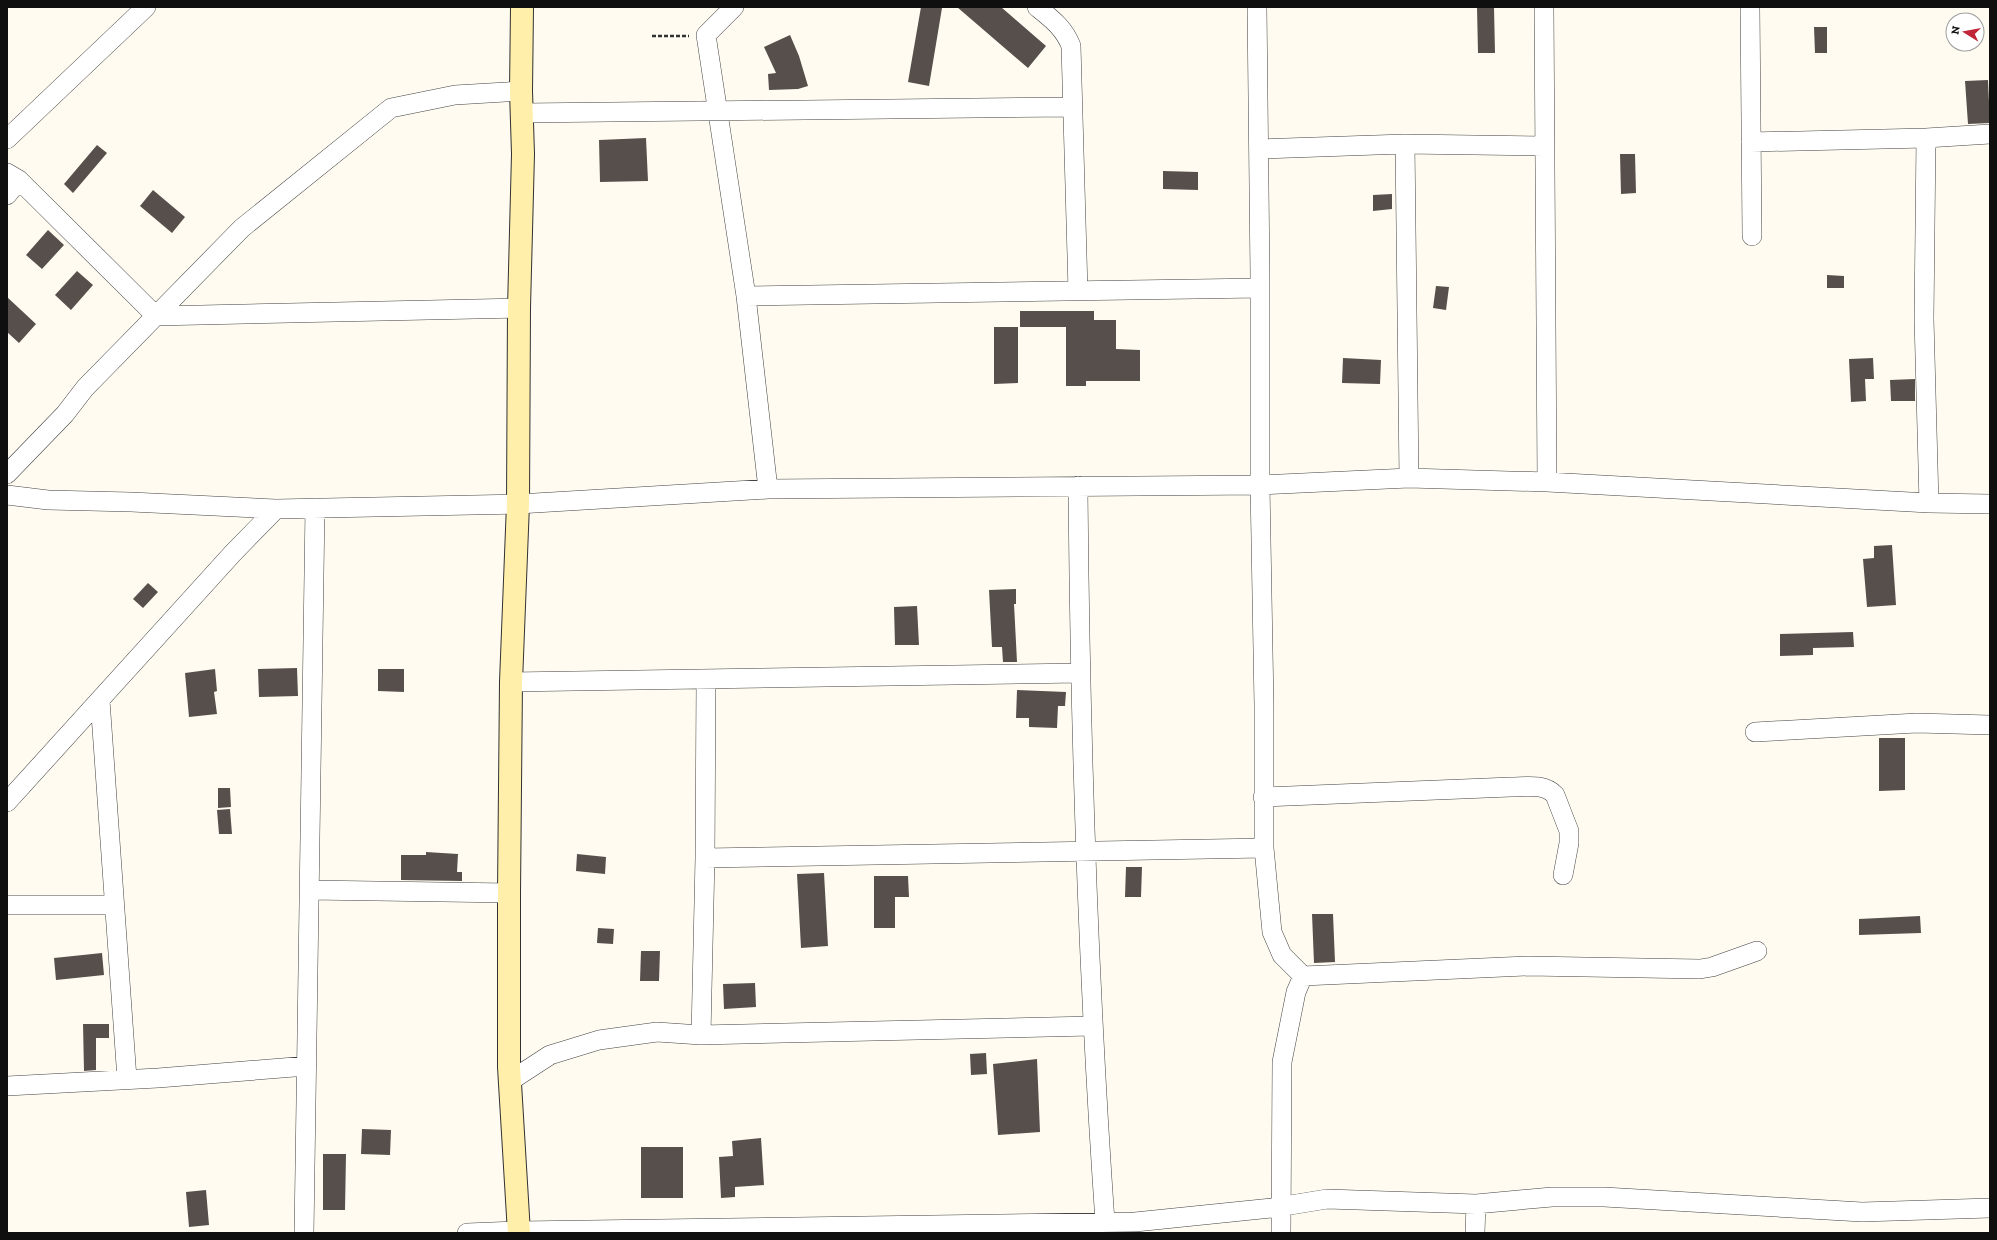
<svg xmlns="http://www.w3.org/2000/svg" width="1997" height="1240" font-family="'Zilla Slab',serif">
  <style>
    .building { fill: #574f4b }
    .lines { fill: none; stroke-linecap: round; stroke-linejoin: round }
    .street-casing { stroke: #424242; stroke-width: 20 }
    .secondary-casing { stroke: #313131; stroke-width: 24 }
    .path { stroke: #313131; stroke-width: 2.5; stroke-dasharray: 4 2; stroke-linecap: butt }
    .street { stroke: #fff; stroke-width: 19 }
    .secondary { stroke: #ffefab; stroke-width: 22 }
  </style>
  <rect width="100%" height="100%" fill="#fffbf0"/>
  <path class="building" d="M921,7L942,8L929,86L908,82Z
    M957,7H1001L1046,46L1028,68Z
    M1477,7H1494L1495,53H1478Z
    M1814,27H1827V53H1815Z
    M790,35L799,56L808,86L798,89L769,90L768,74L776,73L764,47Z
    M1988,80L1990,123L1968,124L1965,81Z
    M646,138L648,181L600,182L599,140Z
    M97,145L107,153L73,193L64,184Z
    M1620,154H1635L1636,193L1621,194Z
    M1163,171L1198,172V190L1163,189Z
    M153,190L185,217L172,233L140,206Z
    M1392,194V209L1373,211V195Z
    M48,230L64,245L42,269L26,255Z
    M77,271L93,285L71,310L55,295Z
    M1827,275L1844,276V288H1827Z
    M1436,286L1449,287L1446,310L1433,308Z
    M7,297L36,324L19,343L7,332Z
    M1020,311H1094V320H1116V349L1140,350V381H1086V386H1066V327H1020Z
    M994,327H1018V383L994,384Z
    M1343,358L1381,360L1380,384L1342,383Z
    M1873,358L1874,379H1865L1866,401L1851,402L1849,359Z
    M1915,379V401H1891L1890,380Z
    M1892,545L1896,605L1867,607L1863,559L1874,558V546Z
    M148,583L158,592L143,608L133,599Z
    M1016,589V604H1014L1017,662H1003L1002,647H992L989,590Z
    M917,606L919,645H895L894,607Z
    M1853,632L1854,647L1813,648V655L1780,656V634Z
    M297,668L298,696L259,697L258,669Z
    M215,669L217,691L214,692L217,714L189,717L185,673Z
    M378,669H404V692L378,691Z
    M1017,690L1066,692L1065,706H1058L1057,728L1029,727V718H1016Z
    M1879,738H1905V790L1879,791Z
    M218,788H230L231,807L218,808Z
    M230,809L232,834H219L217,810Z
    M426,852L458,854L457,872H462V881L401,880V855H426Z
    M577,854L606,857L605,874L576,871Z
    M1126,867H1142L1141,897H1125Z
    M824,873L828,946L801,948L797,874Z
    M874,876H908L909,897H895V928H874Z
    M1312,914H1333L1335,962L1314,963Z
    M1920,916L1921,933L1859,935V919Z
    M598,928L614,929L613,944L597,943Z
    M641,951H660L659,981H640Z
    M102,953L104,975L56,980L54,958Z
    M755,983L756,1007L724,1009L723,984Z
    M83,1024H109V1038H96V1070L84,1071Z
    M986,1053L987,1074L971,1075L970,1054Z
    M1037,1059L1040,1132L998,1135L993,1064Z
    M362,1129L391,1130L390,1155L361,1154Z
    M761,1138L764,1185L735,1187V1197L721,1198L719,1157L733,1156L732,1141Z
    M641,1147H683V1198H641Z
    M323,1154H346L345,1210H323Z
    M206,1190L209,1225L189,1227L186,1192Z"/>
  <g class="lines">
    <g class="street-casing">
      <path id="street" d="M734,7L706,35L746,296L768,489
        M1037,7C1052,19 1064,28 1071,46L1078,291
        M1257,7L1260,276V485L1264,705V848L1272,932L1282,955L1303,976L1528,966L1700,969L1712,967L1757,951
        M1544,7L1547,482
        M1750,7L1752,236
        M523,113L1073,107
        M1926,138L1924,319L1929,503
        M7,139L146,7
        M1751,142L1926,138L1990,134
        M1405,144L1409,478
        M1259,149L1405,144L1544,146
        M7,173L19,180L156,316L519,308
        M7,195L19,180
        M746,296L1260,288
        M7,474L65,414L85,388L242,228L391,108L455,95L521,91
        M1078,486C1080,732 1088,977 1105,1222
        M7,495L48,500L131,502L276,509L518,504L768,489L1260,485L1409,478L1547,482L1929,503L1990,504
        M511,682L1080,673
        M100,700L127,1079
        M1755,732L1917,723L1990,725
        M1263,797L1511,787C1525,787 1544,783 1555,795L1569,831V843L1563,875
        M7,802L233,553L276,509
        M705,858L1264,848
        M310,890L509,893
        M7,905H114
        M701,1035L705,858L706,680
        M510,1081L550,1055L599,1040L657,1032L701,1035L1092,1026
        M7,1086L158,1078L307,1066
        M304,1233L315,508
        M467,1233L519,1231L1135,1222L1272,1208L1327,1199L1476,1204L1552,1197H1604L1862,1212L1990,1208
        M1281,1233L1282,1062L1296,992L1303,976
        M1475,1233L1476,1204"/>
    </g>
    <g class="secondary-casing">
      <path id="secondary" d="M519,1233L509,1067V893L511,682L518,504L519,308L523,154L521,91L522,7"/>
    </g>
    <path class="path" d="M652,36H689"/>
    <use href="#street" class="street"/>
    <use href="#secondary" class="secondary"/>
  </g>
  <rect width="1997" height="1240" fill="none" stroke="#0f0f0f" stroke-width="16"/>
  <g transform="translate(1965 32) rotate(281)"><circle r="19" fill="#ffffff" stroke="#9f9f9f"/>
  <path d="M0-3L7 15L0 10L-7 15Z" fill="#c02538"/>
  <text y="-6" font-size="11" font-weight="bold" text-anchor="middle" fill="#0f0f0f">N</text>
  </g>
</svg>
